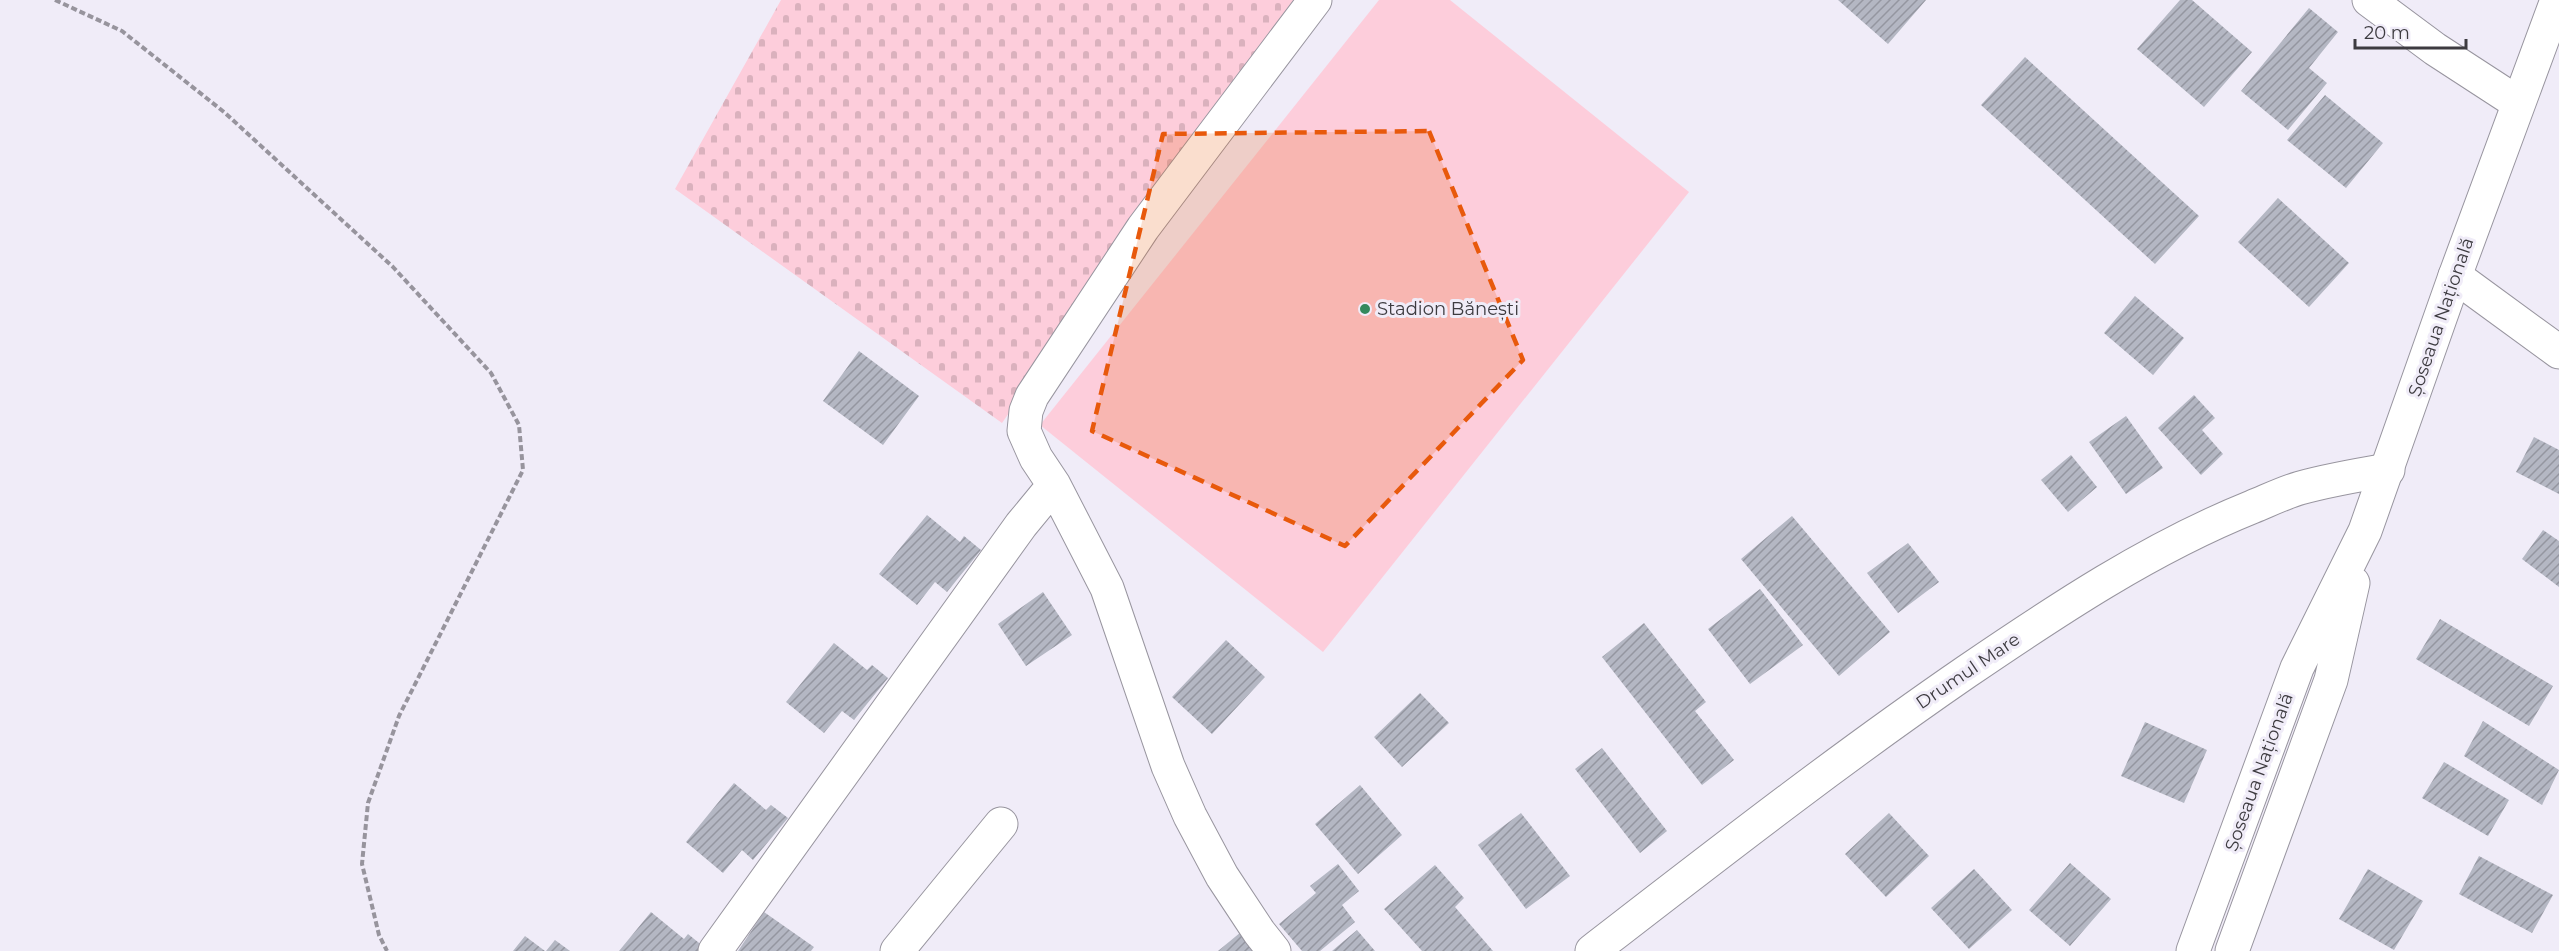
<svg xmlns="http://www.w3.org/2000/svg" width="2559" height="951" font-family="Montserrat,sans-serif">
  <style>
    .cemetery { fill: url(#cemetery-stones) }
    .pitch { fill: #fdcddb }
    .building { fill: url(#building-hatch) }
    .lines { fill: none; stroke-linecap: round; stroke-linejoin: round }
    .minor-casing { stroke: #98959f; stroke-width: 35 }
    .major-casing { stroke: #98959f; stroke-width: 35 }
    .highway-casing { stroke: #98959f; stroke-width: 35 }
    .path { stroke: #97949d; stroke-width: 4; stroke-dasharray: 6 3; stroke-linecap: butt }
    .minor { stroke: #fff; stroke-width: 33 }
    .major { stroke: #fff; stroke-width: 33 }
    .highway { stroke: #fff; stroke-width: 33 }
    .marked { fill: #e8590c; fill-opacity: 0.2; stroke: #e8590c; stroke-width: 4.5; stroke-dasharray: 12 8; stroke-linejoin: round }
    .poi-dot { fill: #34895d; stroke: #f0ecf8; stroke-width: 2 }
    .labels { text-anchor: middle; stroke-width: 6; stroke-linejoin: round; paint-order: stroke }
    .poi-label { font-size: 18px; fill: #3d3b40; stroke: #f0ecf8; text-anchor: start }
    .street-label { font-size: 18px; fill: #3d3b40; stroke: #f0ecf8 }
  </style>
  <defs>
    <pattern id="cemetery-stones" width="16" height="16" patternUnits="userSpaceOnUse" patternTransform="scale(1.5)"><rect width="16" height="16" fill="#fdcddb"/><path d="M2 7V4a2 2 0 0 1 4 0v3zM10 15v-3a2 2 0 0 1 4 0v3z" fill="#dab1bd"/></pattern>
    <pattern id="building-hatch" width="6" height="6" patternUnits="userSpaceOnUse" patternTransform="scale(1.5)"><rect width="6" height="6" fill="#b4b7c3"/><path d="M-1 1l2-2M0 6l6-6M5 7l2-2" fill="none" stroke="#9496a0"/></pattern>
  </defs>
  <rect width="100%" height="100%" fill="#f0ecf8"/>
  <path class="cemetery" d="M781,0H1304L1224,104L1002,423L675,189Z"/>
  <path class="pitch" d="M1379,0H1450L1689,192L1323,652L1040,425Z"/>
  <path class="building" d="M1838,0H1926L1888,44Z
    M2180,0H2192L2252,52L2204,107L2137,49Z
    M2309,8L2338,32L2309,68L2327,83L2288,130L2241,91Z
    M2025,57L2199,216L2155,264L1981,105Z
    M2325,95L2383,143L2346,188L2287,140Z
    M2278,198L2349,263L2309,307L2238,242Z
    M2135,296L2184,338L2153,375L2104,333Z
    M859,351L919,396L883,445L823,401Z
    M2194,395L2215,418L2202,430L2223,454L2201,475L2158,428Z
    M2126,416L2163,468L2126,494L2089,442Z
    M2534,437L2559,450V494L2516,472Z
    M2071,455L2097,487L2068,512L2041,480Z
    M927,515L960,542L964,536L981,550L947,592L935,582L917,605L879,574Z
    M1792,516L1890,632L1839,676L1741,559Z
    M2543,530L2559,541V587L2522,559Z
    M1908,543L1939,582L1898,613L1867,573Z
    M1760,589L1803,645L1750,684L1708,629Z
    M1043,592L1072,635L1026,666L998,624Z
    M2440,619L2553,686L2529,726L2416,659Z
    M1644,623L1706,702L1695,711L1734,760L1702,785L1602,657Z
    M1226,640L1265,677L1212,734L1172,697Z
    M834,643L867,670L872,665L888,678L854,720L842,711L824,733L786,702Z
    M1420,693L1449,723L1402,767L1374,737Z
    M2483,721L2559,770L2542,805L2464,756Z
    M2145,722L2207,750L2184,803L2121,776Z
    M1602,748L1667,831L1640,853L1575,769Z
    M2444,762L2509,800L2488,836L2422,798Z
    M734,783L766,810L771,805L788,818L753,860L742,850L723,873L686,842Z
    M1360,785L1402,835L1358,874L1315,824Z
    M1521,813L1570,876L1526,909L1478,845Z
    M1889,813L1929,856L1886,897L1845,854Z
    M2479,856L2553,895L2532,933L2459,894Z
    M2070,863L2111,899L2070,946L2029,910Z
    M1338,864L1359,891L1342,905L1355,922L1320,951H1302L1279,924L1316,893L1310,886Z
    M1435,865L1464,898L1455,907L1493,951H1422L1384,909Z
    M1974,869L2012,910L1969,949L1931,908Z
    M2368,869L2423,901L2394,950L2339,919Z
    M651,912L684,939L688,934L704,947L701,951H619Z
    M764,912L814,947L811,951H738Z
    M1357,930L1375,951H1332Z
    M1241,932L1256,951H1218Z
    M525,936L545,951H513Z
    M555,940L570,951H546Z"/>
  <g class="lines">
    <g class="minor-casing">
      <path id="minor" d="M2455,276L2559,352
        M715,951L1021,525L1054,485
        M897,951L1001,824
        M1274,951L1259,932L1222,876L1190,816L1168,766L1107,588L1054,485L1036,458L1024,431L1026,411L1032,396L1143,228L1315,0
        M1592,951C1715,856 1838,760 1966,672C2057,610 2150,548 2252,507C2267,501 2283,493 2300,488C2329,480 2358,475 2388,470"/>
    </g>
    <g class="major-casing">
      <path id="major" d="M2369,0L2435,49L2518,103"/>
    </g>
    <g class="highway-casing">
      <path id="highway" d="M2193,951L2297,668L2365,531L2455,276L2557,0
        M2232,951L2331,680L2353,583"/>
    </g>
    <path class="path" d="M55,0L122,31L224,112L393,267L491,373L519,425L523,470L399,716L368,803L362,864L379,935L387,951"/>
    <use href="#minor" class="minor"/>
    <use href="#major" class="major"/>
    <use href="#highway" class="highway"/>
  </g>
  <path class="marked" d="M1429,131L1523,360L1345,546L1092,431L1163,134Z"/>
  <circle class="poi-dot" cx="1365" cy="309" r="6"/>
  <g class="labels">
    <g class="poi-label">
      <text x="1377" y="315">Stadion Bănești</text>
    </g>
    <g class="street-label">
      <text transform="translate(2441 317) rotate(-71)" y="6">Șoseaua Națională</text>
      <text transform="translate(1968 671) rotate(-34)" y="6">Drumul Mare</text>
      <text transform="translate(2259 772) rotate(-70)" y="6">Șoseaua Națională</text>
    </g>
  </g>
  <path d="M2355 39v9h111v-9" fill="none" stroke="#3d3b40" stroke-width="3"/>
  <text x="2364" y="39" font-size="18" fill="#3d3b40" stroke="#f0ecf8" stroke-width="4.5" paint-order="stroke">20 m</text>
</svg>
